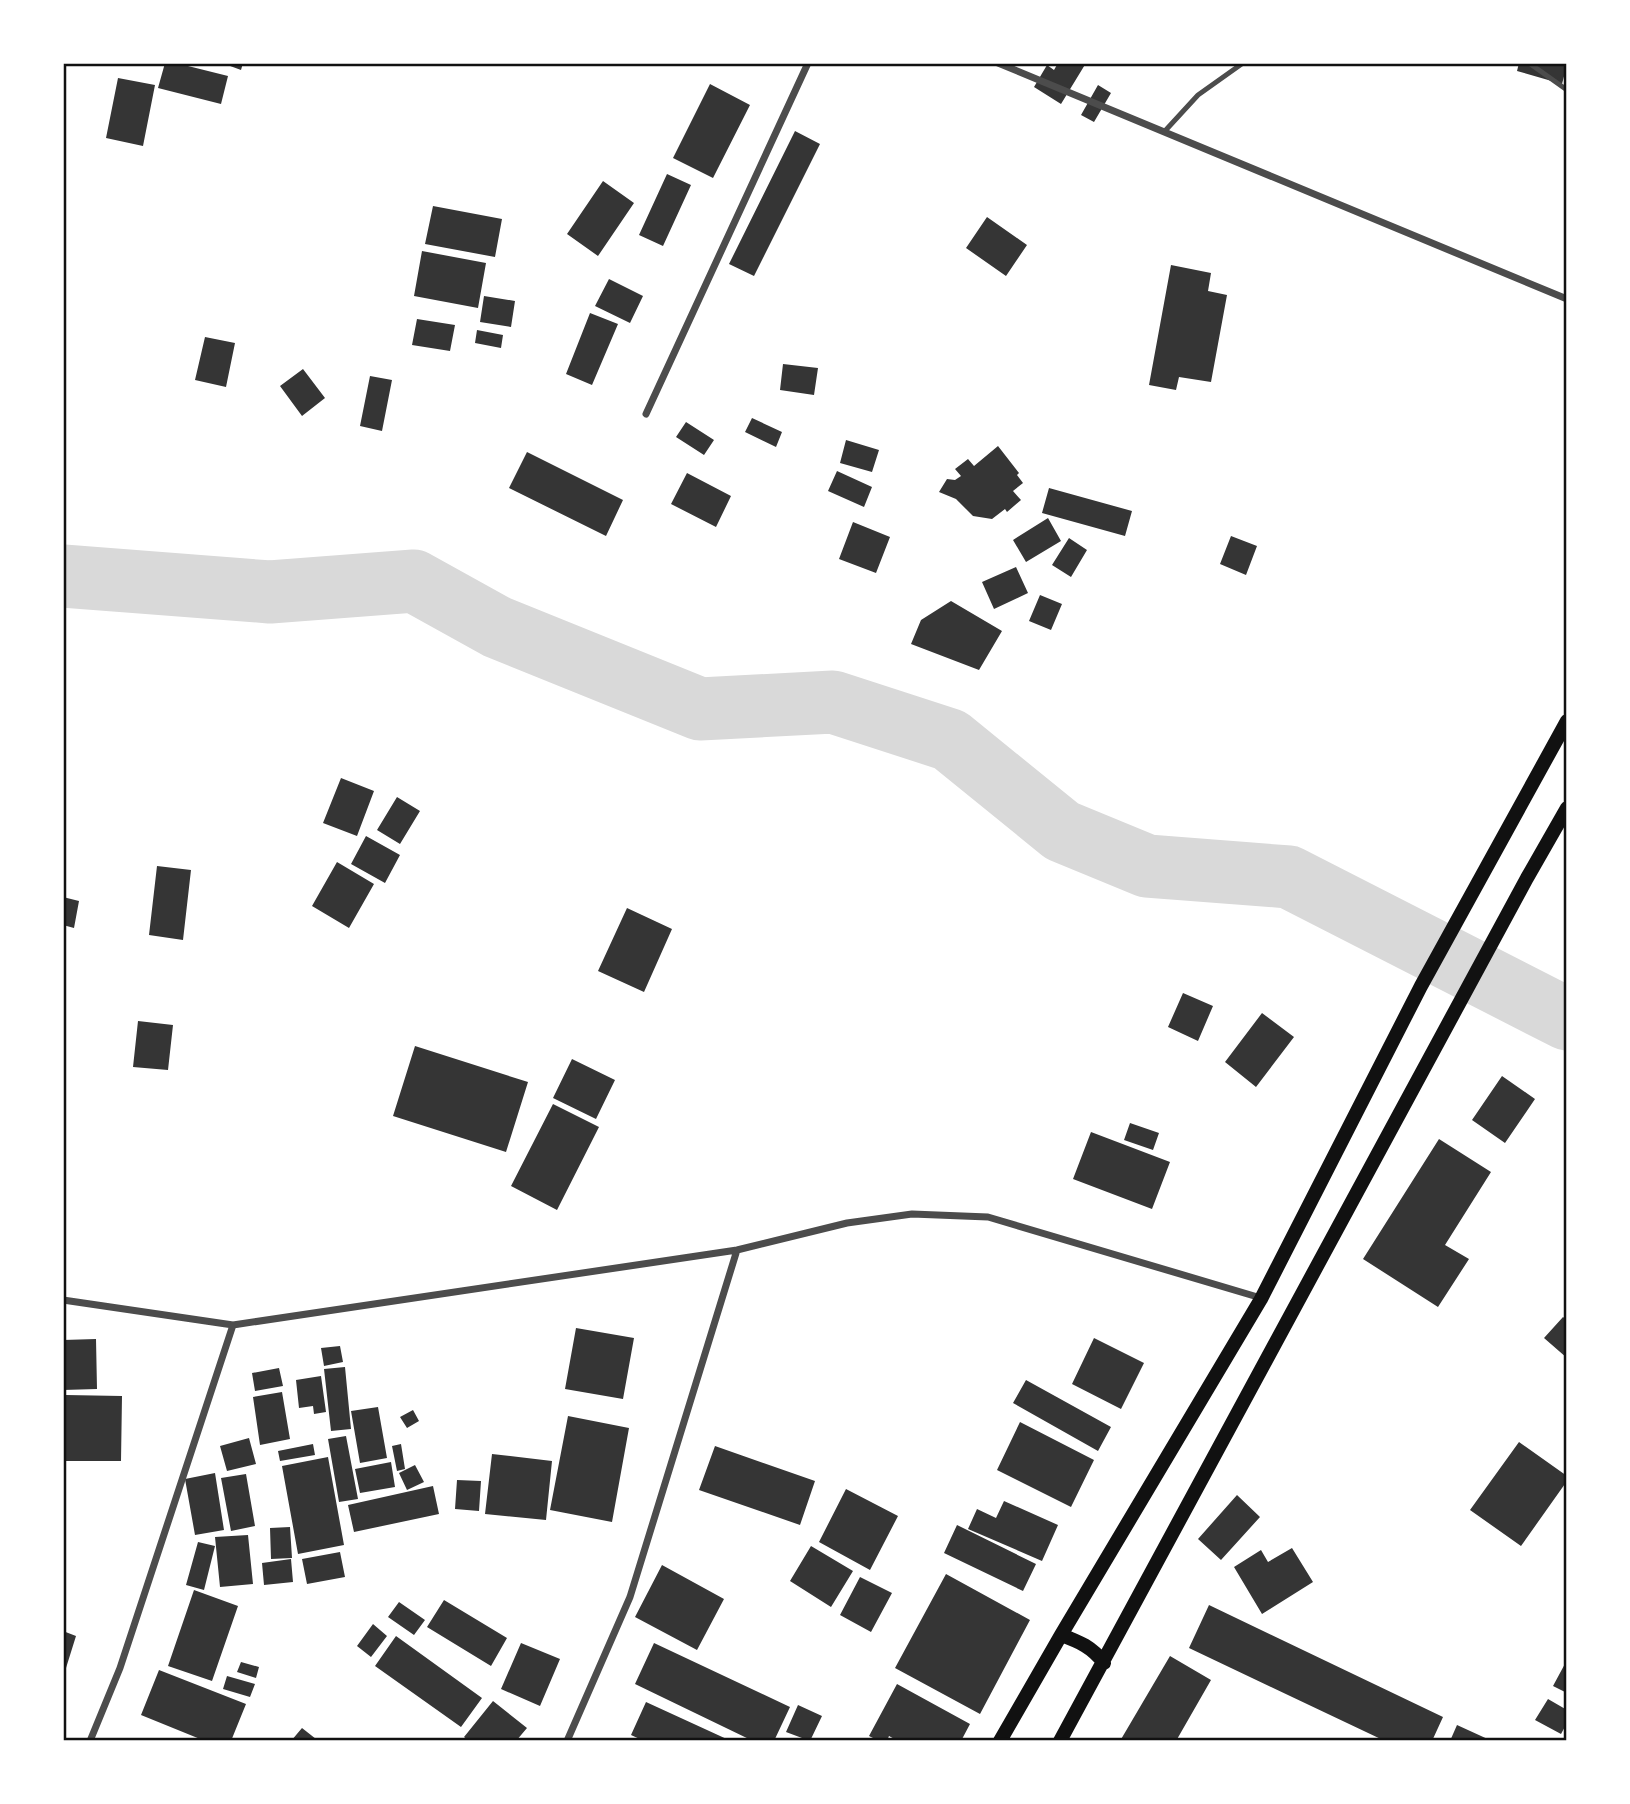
<svg xmlns="http://www.w3.org/2000/svg" width="1630" height="1804" font-family="'PT Serif',serif">
  <style>
    .lines { fill: none; stroke-linecap: round; stroke-linejoin: round }
    .river { stroke: #d9d9d9; stroke-width: 63 }
    .building { fill: #353535 }
    .service { stroke: #4c4c4c; stroke-width: 5 }
    .minor { stroke: #4c4c4c; stroke-width: 7 }
    .secondary { stroke: #111; stroke-width: 14 }
    .neatline { fill: none; stroke: #111; stroke-width: 2.5 }
  </style>
  <rect width="100%" height="100%" fill="#fff"/>
  <g class="lines">
    <path class="river" d="M63,576L270,592L414,581L497,627L700,709L833,702L950,740L1062,831L1147,866L1289,877L1567,1019"/>
  </g>
  <path class="building" d="M165,63H176L228,76L221,104L158,88Z
    M222,63H243L241,70Z
    M1058,63H1086L1061,104L1034,87L1047,65L1054,70Z
    M1519,63H1567V65L1562,84L1517,71Z
    M118,78L155,85L143,146L106,138Z
    M710,84L750,105L713,178L673,158Z
    M1098,85L1111,93L1094,122L1081,115Z
    M795,131L820,144L754,276L729,264Z
    M667,174L691,185L663,246L639,235Z
    M603,181L634,203L598,256L567,234Z
    M433,206L502,219L495,257L425,244Z
    M987,217L1027,245L1006,276L966,248Z
    M422,251L486,263L478,308L414,296Z
    M1171,265L1211,273L1208,291L1227,295L1211,382L1179,377L1176,390L1149,385Z
    M609,279L643,296L630,323L595,306Z
    M484,296L515,301L511,327L480,322Z
    M590,313L618,324L592,385L566,374Z
    M417,319L455,325L450,351L412,345Z
    M477,330L503,335L501,348L475,343Z
    M205,337L235,343L226,387L195,380Z
    M783,364L818,368L814,395L780,390Z
    M303,369L325,398L302,416L280,386Z
    M370,376L392,380L382,431L360,426Z
    M752,418L782,432L776,447L745,432Z
    M686,422L714,440L704,455L676,437Z
    M846,440L879,450L872,472L840,463Z
    M998,446L1019,473L1017,475L1023,483L1013,491L1021,500L1007,512L1005,509L992,519L973,516L956,499L939,492L947,479L955,480L961,476L955,469L968,459L974,466Z
    M527,452L623,500L606,536L509,488Z
    M837,471L872,487L864,507L828,491Z
    M687,473L731,496L716,527L671,504Z
    M1049,488L1132,511L1125,536L1042,513Z
    M1048,518L1061,541L1026,562L1013,540Z
    M853,522L890,537L876,573L839,559Z
    M1231,536L1257,546L1246,575L1220,564Z
    M1069,538L1087,550L1071,577L1052,565Z
    M1016,567L1028,593L994,609L982,582Z
    M1040,595L1062,604L1051,630L1029,621Z
    M951,601L1002,631L979,670L911,644L921,620Z
    M341,778L374,791L357,836L323,823Z
    M397,797L420,811L400,844L377,830Z
    M366,836L400,855L385,883L351,864Z
    M337,862L374,884L349,928L312,906Z
    M157,866L191,870L183,940L149,935Z
    M63,897L79,901L74,928L63,925Z
    M627,908L672,929L644,992L598,971Z
    M1183,993L1213,1006L1198,1041L1168,1027Z
    M1262,1013L1294,1037L1256,1087L1225,1062Z
    M138,1021L173,1025L168,1070L133,1067Z
    M415,1046L528,1082L506,1152L393,1116Z
    M572,1059L615,1080L596,1119L553,1098Z
    M1502,1076L1535,1099L1505,1143L1472,1120Z
    M553,1104L599,1127L557,1210L511,1186Z
    M1130,1123L1159,1133L1153,1150L1124,1140Z
    M1091,1132L1170,1162L1152,1209L1073,1179Z
    M1439,1139L1491,1172L1445,1245L1469,1259L1438,1307L1363,1259Z
    M1563,1317L1567,1320V1358L1544,1338Z
    M576,1328L634,1338L623,1399L565,1389Z
    M1094,1338L1144,1363L1121,1409L1072,1384Z
    M96,1339L97,1389L63,1390V1340Z
    M340,1346L343,1362L324,1366L321,1348Z
    M345,1367L351,1429L331,1431L324,1369Z
    M279,1368L283,1386L255,1391L252,1373Z
    M321,1376L326,1412L314,1414L313,1406L299,1408L296,1380Z
    M1026,1380L1111,1427L1098,1451L1013,1403Z
    M282,1392L290,1439L260,1445L253,1397Z
    M66,1395L122,1396L121,1461H64Z
    M378,1407L387,1458L360,1463L351,1411Z
    M413,1410L419,1421L407,1428L400,1417Z
    M568,1416L629,1428L612,1522L550,1510Z
    M1020,1422L1094,1460L1071,1507L997,1470Z
    M346,1436L358,1499L339,1502L328,1439Z
    M249,1438L256,1464L227,1471L220,1446Z
    M1519,1442L1567,1476V1481L1521,1546L1470,1510Z
    M313,1444L315,1455L280,1461L278,1451Z
    M401,1444L405,1469L397,1471L392,1446Z
    M715,1446L815,1481L800,1525L699,1490Z
    M492,1454L552,1461L546,1520L485,1514Z
    M328,1457L344,1545L298,1554L282,1466Z
    M391,1462L395,1487L360,1493L355,1469Z
    M415,1465L424,1482L407,1490L399,1473Z
    M215,1473L224,1530L195,1535L185,1479Z
    M246,1474L255,1526L231,1531L221,1478Z
    M457,1480L481,1481L479,1511L455,1509Z
    M433,1486L439,1514L354,1532L348,1505Z
    M846,1489L898,1516L870,1570L819,1542Z
    M1237,1495L1260,1517L1221,1560L1198,1539Z
    M1004,1501L1058,1525L1042,1561L968,1529L977,1509L996,1518Z
    M957,1525L1036,1564L1023,1591L944,1553Z
    M290,1527L292,1558L271,1559L270,1528Z
    M248,1535L253,1584L220,1587L215,1537Z
    M198,1542L215,1546L204,1590L186,1585Z
    M811,1546L853,1571L831,1607L790,1581Z
    M1292,1548L1313,1582L1262,1614L1234,1567L1261,1550L1268,1562Z
    M340,1552L345,1577L307,1584L302,1559Z
    M291,1559L293,1582L264,1585L262,1563Z
    M662,1565L724,1599L697,1650L635,1617Z
    M946,1574L1030,1620L980,1714L895,1668Z
    M860,1577L892,1593L871,1632L840,1615Z
    M194,1590L238,1606L212,1681L168,1666Z
    M444,1600L507,1638L491,1666L427,1627Z
    M399,1602L425,1620L414,1635L388,1617Z
    M1209,1605L1443,1717L1432,1741H1385L1189,1648Z
    M373,1624L387,1636L371,1657L357,1646Z
    M63,1631L76,1636L66,1668L63,1667Z
    M396,1636L482,1698L461,1727L375,1666Z
    M521,1643L560,1659L540,1706L501,1689Z
    M654,1643L790,1707L774,1741H753L635,1684Z
    M1170,1656L1211,1680L1176,1741H1120Z
    M1567,1660V1693L1553,1686Z
    M241,1662L259,1667L256,1678L237,1672Z
    M159,1670L246,1704L231,1741H205L141,1715Z
    M227,1676L255,1684L250,1697L223,1689Z
    M897,1684L970,1724L961,1741H898L889,1736L887,1741H879L869,1736Z
    M1548,1699L1567,1710V1723L1561,1734L1535,1720Z
    M493,1701L527,1728L516,1741H469L464,1737Z
    M646,1702L731,1741H644L631,1735Z
    M798,1705L822,1716L810,1741L786,1732Z
    M1457,1725L1492,1741H1450Z
    M302,1728L316,1739L314,1741H291Z"/>
  <g class="lines">
    <path class="service" d="M1529,63L1567,90
      M1164,132L1198,95L1243,63"/>
    <path class="minor" d="M998,63L1567,299
      M646,414L808,63
      M63,1300L233,1325L737,1250L847,1223L912,1214L988,1217L1261,1298
      M90,1741L120,1668L233,1325
      M567,1741L630,1597L737,1250"/>
    <path class="secondary" d="M1061,1635C1080,1642 1092,1647 1104,1663
      M1000,1741L1061,1635L1261,1299L1421,986L1567,721
      M1060,1741L1527,878L1567,808"/>
  </g>
  <rect width="1630" height="1804" fill="none" stroke="#ffffff" stroke-width="130"/>
  <rect x="65" y="65" width="1500" height="1674" class="neatline"/>
</svg>
